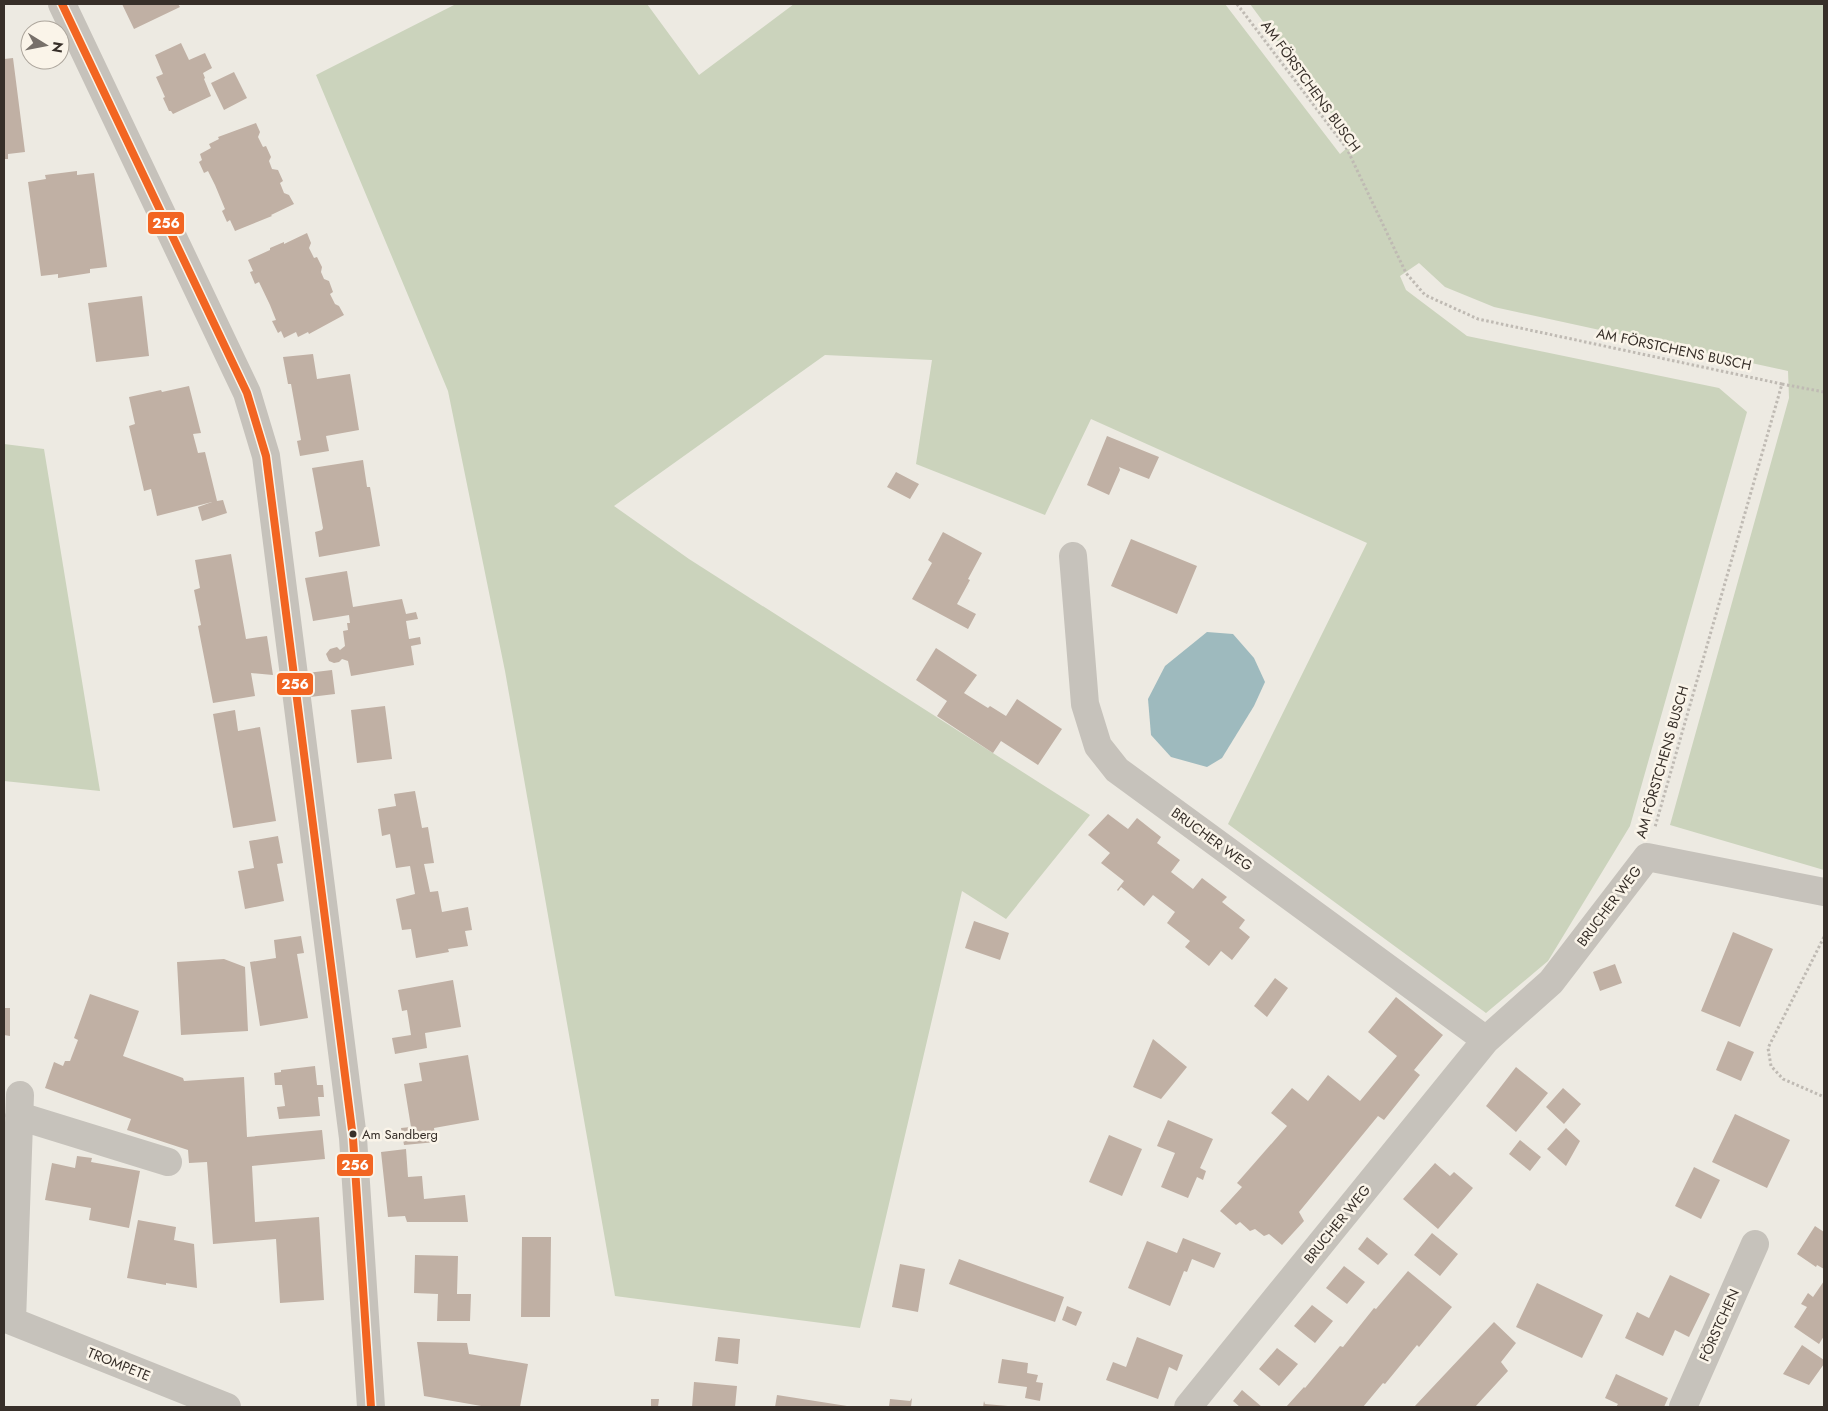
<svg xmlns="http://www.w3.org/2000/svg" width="1828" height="1411" font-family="Jost,sans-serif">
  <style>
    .green { fill: #cbd3bc }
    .water { fill: #9ebabe }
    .building { fill: #c0b0a4 }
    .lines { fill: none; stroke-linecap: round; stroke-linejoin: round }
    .path { stroke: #bfbab3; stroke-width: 3; stroke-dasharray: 2.5 2.5; stroke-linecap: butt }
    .minor { stroke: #c6c2bb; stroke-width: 28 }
    .bus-1-casing { stroke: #faf4e9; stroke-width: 11 }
    .bus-1 { stroke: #f26522; stroke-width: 8 }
    .bus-dot { fill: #372f29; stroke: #faf4e9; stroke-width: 2 }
    .labels { text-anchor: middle; stroke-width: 5; stroke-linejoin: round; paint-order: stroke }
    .bus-label { font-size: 13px; fill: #372f29; stroke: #faf4e9; text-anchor: start }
    .street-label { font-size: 14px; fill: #372f29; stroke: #faf4e9 }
    .line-badge { stroke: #faf4e9; stroke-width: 2 }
    .badge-label { font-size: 14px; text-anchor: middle; font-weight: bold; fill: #fff }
  </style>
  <rect width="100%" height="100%" fill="#edeae2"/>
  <path class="green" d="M456,4H647L699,75L794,4H1225L1340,154L1353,143L1250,4H1824V870L1670,825L1789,398L1788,371L1494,307L1445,287L1419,263L1400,276L1406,290L1467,336L1719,388L1747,412L1630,826L1548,961L1486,1013L1228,824L1367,543L1091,419L1045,515L916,464L932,360L825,355L614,506L689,559L1090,815L1006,919L962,891L860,1328L615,1296L505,671L448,391L316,75Z
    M4,444L44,449L100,791L4,781Z"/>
  <path class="water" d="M1207,632L1233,634L1254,658L1265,682L1254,706L1222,758L1207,767L1171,757L1151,735L1148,699L1165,666Z"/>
  <path class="building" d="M122,4H178L180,7L134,29Z
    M181,43L189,60L205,53L212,68L203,73L205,78L204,79L211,96L173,114L171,111H169L163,98L165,97L156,77L163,74L155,55Z
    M13,58L25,152L8,154V159H4V59Z
    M234,72L247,98L224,110L211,83Z
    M256,123L260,132L258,137L263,147L266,146L271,157L269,161L272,169L278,170L283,181L280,183L284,193L289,195L294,204L271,215L272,216L235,231L230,220L227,222L222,211L225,209L215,185L208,171L204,173L199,162L202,160L200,154L211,148L209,144L219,139L218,137Z
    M77,171V175L94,173L107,267L90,269V273L58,278V274L41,276L28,182L46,179L45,175Z
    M307,233L311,243L309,248L314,258L317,257L322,267L321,272L324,279L329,281L333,292L330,294L335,304L339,306L344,315L309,334L308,332L298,337L296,332L284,338L281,331L278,333L272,321L276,320L270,305L259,282L255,284L250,272L253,271L248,260L270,250V248L284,242V244Z
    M142,296L149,356L96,362L88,303Z
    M313,354L317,379L350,374L359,430L326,436L329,451L300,456L297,441L301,440L291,384H288L283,357Z
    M189,386L201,433L193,434L198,453L205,452L217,501L223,500L227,513L202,521L198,507L212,502L157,516L151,489L144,491L129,426L135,424L129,397L161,390L162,392Z
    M1107,436L1159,457L1149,479L1119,467L1120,470L1109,495L1087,485Z
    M363,460L367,487H370L380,546L319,557L315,532L322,530L323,528L312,468Z
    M896,472L919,484L910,499L887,487Z
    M943,532L982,553L968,579L970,580L957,604L976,614L968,629L912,599L932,563L928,560Z
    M1131,539L1197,566L1177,614L1111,586Z
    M231,554L246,639L267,636L273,675L251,673L255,696L213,703L198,626L201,625L194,590L200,588L195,560Z
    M347,571L353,607L402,599L406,614L416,612L418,619L406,621L409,639L420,637L421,644L411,646L414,665L351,676L348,661L342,659L339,662L334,663L329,661L326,654L330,649L337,647L340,650L345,646L343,631L348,630L347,623H350L349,615L313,621L305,578Z
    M936,648L977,675L964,693L988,708L990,706L1006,716L1017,699L1062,729L1038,765L1001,741L993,753L937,716L947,701L916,680Z
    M332,670L335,694L310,697L307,673Z
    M385,706L392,759L357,763L351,710Z
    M235,710L238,731L260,727L276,821L233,828L213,714Z
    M415,791L422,828L428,827L434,863L424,864L430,892L438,891L442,912L468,907L472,930L465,931L468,946L448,949L449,952L416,958L411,929L402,930L396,899L415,894L410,866L396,868L390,834L382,836L378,809L396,806L394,794Z
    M1108,814L1128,829L1137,818L1161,837L1157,843L1180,860L1171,872L1193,889L1202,878L1227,897L1222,902L1245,920L1239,928L1250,937L1232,960L1221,951L1209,966L1185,947L1190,941L1167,923L1175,912L1153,895L1144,906L1121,887L1118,891L1117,890L1124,881L1101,863L1110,853L1088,835Z
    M278,836L283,863L277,864L284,901L245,909L238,871L254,868L249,841Z
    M974,921L1009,933L1000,960L965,948Z
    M1733,932L1773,949L1740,1027L1701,1011Z
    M301,936L304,953L297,954L308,1018L260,1026L250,962L276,958L274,940Z
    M224,959L245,967L248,1031L181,1035L177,962Z
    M1615,964L1622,983L1600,991L1593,972Z
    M1275,978L1288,988L1267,1017L1254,1006Z
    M453,980L461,1027L425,1033L427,1048L395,1054L392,1038L411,1035L407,1010L402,1011L398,990Z
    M90,994L139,1011L123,1056L183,1078L184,1081L244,1077L247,1137L322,1130L325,1159L252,1166L255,1222L319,1217L324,1300L280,1303L276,1239L213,1244L207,1162L189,1163L188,1150L127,1130L131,1119L45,1088L54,1062L63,1066L65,1061H70L78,1040L74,1038Z
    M1396,997L1443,1035L1414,1070L1420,1075L1384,1120L1378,1116L1299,1212L1304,1221L1282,1245L1269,1234L1264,1236L1255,1229L1250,1231L1240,1222L1236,1225L1220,1211L1242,1187L1237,1183L1287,1126L1271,1113L1292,1088L1308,1101L1328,1075L1360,1101L1397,1056L1368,1032Z
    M4,1008H10V1036L4,1035Z
    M1153,1039L1187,1067L1161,1099L1133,1087Z
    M1728,1041L1754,1052L1741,1081L1716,1070Z
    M468,1055L479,1120L434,1128L436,1142L404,1145L401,1128L411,1127L404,1084L422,1081L419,1063Z
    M315,1066L317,1085H323L324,1097H318L320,1116L279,1119L277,1107L285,1106L282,1085H275L274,1073L281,1072V1070Z
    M1516,1067L1548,1093L1516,1132L1486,1106Z
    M1563,1088L1581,1104L1564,1124L1546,1107Z
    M1735,1114L1790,1140L1767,1188L1712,1162Z
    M1168,1120L1213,1139L1200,1168L1206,1171L1203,1180L1197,1177L1188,1198L1161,1187L1175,1153L1157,1146Z
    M1566,1128L1580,1141L1566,1166L1547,1149Z
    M1109,1135L1142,1149L1122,1196L1089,1182Z
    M1520,1140L1541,1157L1530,1171L1509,1154Z
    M406,1149L408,1177L422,1176L424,1199L465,1195L468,1222H407L405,1216L388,1217L381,1152Z
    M77,1156L92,1158L91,1162L140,1171L129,1228L89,1220L91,1208L45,1200L52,1163L75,1168Z
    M1435,1163L1450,1176L1454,1172L1473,1188L1438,1229L1403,1199Z
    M1694,1167L1720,1180L1701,1219L1675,1206Z
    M138,1220L176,1227L174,1240L194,1244L197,1288L166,1283V1285L127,1278Z
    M1815,1226L1824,1232V1269L1817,1265L1816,1267L1797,1254Z
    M1432,1233L1458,1254L1440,1276L1414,1255Z
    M522,1237H551L550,1317H521Z
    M1367,1237L1388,1254L1378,1265L1358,1249Z
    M1183,1238L1221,1253L1214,1268L1192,1259L1187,1272L1184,1271L1170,1306L1128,1288L1147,1241L1177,1253Z
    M415,1255L458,1256L457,1294H471L470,1321H437L438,1294L414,1293Z
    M959,1259L1064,1297L1055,1322L949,1284Z
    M900,1264L925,1269L918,1312L892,1307Z
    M1344,1266L1365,1282L1347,1304L1326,1288Z
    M1408,1271L1452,1307L1419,1347L1417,1345L1385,1384L1383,1383L1363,1407H1286L1304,1387L1305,1388L1340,1346L1343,1347L1374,1308L1376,1309Z
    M1670,1275L1710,1294L1689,1337L1675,1330L1663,1356L1625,1338L1637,1312L1649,1318Z
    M1824,1281V1336L1819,1344L1794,1327L1807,1307L1801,1304L1808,1293L1813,1297Z
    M1537,1283L1603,1315L1582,1358L1516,1327Z
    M1312,1305L1333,1321L1315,1343L1294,1326Z
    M1067,1306L1082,1312L1076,1326L1062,1320Z
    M1494,1322L1516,1343L1501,1362L1508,1371L1475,1407H1414Z
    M718,1337L740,1339L738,1364L715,1361Z
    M1137,1337L1183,1355L1177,1371L1169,1367L1158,1399L1106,1380L1113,1362L1126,1367Z
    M417,1342L467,1343L469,1354L528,1364L520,1407H487L424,1396Z
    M1802,1345L1824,1360V1364L1809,1385L1783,1374Z
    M1277,1348L1298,1364L1279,1386L1259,1369Z
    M1002,1359L1028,1363L1027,1373L1038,1375L1036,1382L1043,1383L1040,1401L1025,1398L1027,1387L998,1383Z
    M1616,1374L1668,1398L1664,1407H1616L1618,1404L1605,1398Z
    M694,1382L737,1386L735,1407H692Z
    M1242,1390L1262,1407H1240L1233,1401Z
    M777,1395L847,1406V1407H775Z
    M912,1398L911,1407H889L890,1399L910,1401Z
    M651,1399H659L658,1407H651Z
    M984,1401L985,1404L1008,1406V1407H983Z"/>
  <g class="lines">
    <path class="path" d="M1237,4L1347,149L1406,273L1425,295L1478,319L1782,384L1655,827
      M1782,384L1824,392
      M1824,937L1768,1048L1771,1066L1783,1079L1824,1097"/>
    <path class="minor" d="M62,4L247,393L266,456L353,1138L371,1407
      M1073,556L1085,704L1098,746L1117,770L1486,1040L1188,1407
      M1486,1040L1551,982L1647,857L1824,892
      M19,1116L168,1162
      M4,1318L227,1407
      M12,1321L20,1095
      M1683,1407L1755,1244"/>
    <g class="bus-1-casing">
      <path id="bus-1" d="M62,4L247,393L266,456L353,1138L371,1407"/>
    </g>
    <use href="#bus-1" class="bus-1"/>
  </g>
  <circle class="bus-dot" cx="353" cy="1134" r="4.5"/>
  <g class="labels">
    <g class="bus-label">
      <text x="362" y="1139">Am Sandberg</text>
    </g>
    <g class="street-label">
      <text transform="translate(1311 86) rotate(54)" y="5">AM FÖRSTCHENS BUSCH</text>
      <text transform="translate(1674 349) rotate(12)" y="5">AM FÖRSTCHENS BUSCH</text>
      <text transform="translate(1662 762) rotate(-74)" y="5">AM FÖRSTCHENS BUSCH</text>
      <text transform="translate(1212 839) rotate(36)" y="5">BRUCHER WEG</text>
      <text transform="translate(1609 906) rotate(-53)" y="5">BRUCHER WEG</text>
      <text transform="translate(1337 1224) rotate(-51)" y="5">BRUCHER WEG</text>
      <text transform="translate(1719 1325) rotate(-66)" y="5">FÖRSTCHEN</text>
      <text transform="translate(119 1364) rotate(22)" y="5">TROMPETE</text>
    </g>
  </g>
  <g class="line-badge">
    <rect x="147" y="211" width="38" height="24" rx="5" fill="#f26522"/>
    <rect x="276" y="672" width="38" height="24" rx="5" fill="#f26522"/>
    <rect x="336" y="1153" width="38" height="24" rx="5" fill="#f26522"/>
  </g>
  <g class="badge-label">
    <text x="166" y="228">256</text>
    <text x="295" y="689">256</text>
    <text x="355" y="1170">256</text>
  </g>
  <rect width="1828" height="1411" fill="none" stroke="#372f29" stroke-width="10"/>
  <g transform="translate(45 45) rotate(100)"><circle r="24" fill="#faf4e9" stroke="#aca59c"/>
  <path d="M0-4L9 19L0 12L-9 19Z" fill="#77706a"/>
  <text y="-8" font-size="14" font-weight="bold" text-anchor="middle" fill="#372f29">N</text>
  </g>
</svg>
